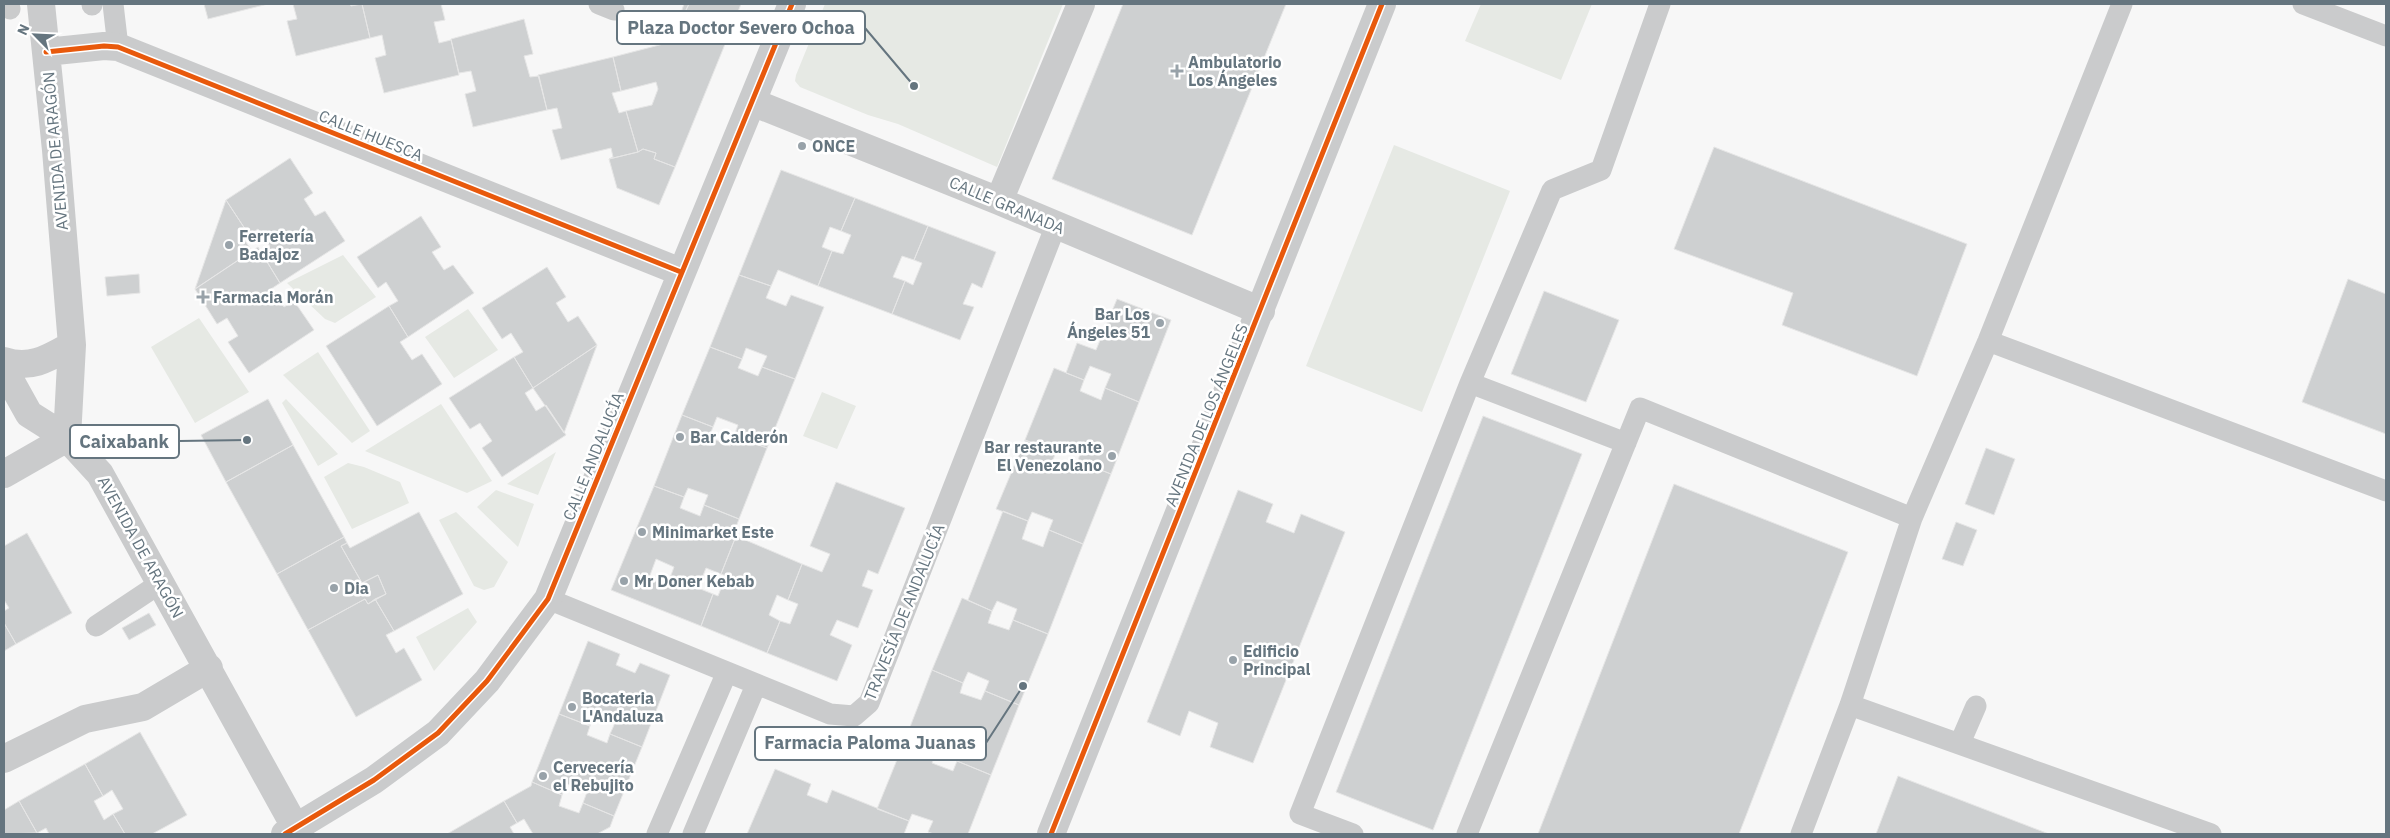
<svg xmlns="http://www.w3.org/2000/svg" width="2390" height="838" font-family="'IBM Plex Sans',sans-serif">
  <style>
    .green { fill: #e6e9e4 }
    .building { fill: #ced0d1; stroke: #e6e6e6; fill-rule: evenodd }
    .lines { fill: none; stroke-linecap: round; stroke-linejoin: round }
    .lane { stroke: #cacbcc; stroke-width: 21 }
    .street { stroke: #cacbcc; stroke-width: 28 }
    .cycleway-casing { stroke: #fff; stroke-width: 8 }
    .cycleway { stroke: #e8590c; stroke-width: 5 }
    .poi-dot { fill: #98a2a9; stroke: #fff; stroke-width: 2 }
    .labels { text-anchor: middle; stroke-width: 5; stroke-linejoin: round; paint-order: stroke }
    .poi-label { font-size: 16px; font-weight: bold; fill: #65757f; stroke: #fff; text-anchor: start }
    .street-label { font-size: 16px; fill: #65757f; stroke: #fff }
    .leader { fill: none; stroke: #65757f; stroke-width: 2 }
    .callout-dot { fill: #65757f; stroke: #fff; stroke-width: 2 }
    .callout { fill: #fff; stroke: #65757f; stroke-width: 2 }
    .callout-label { font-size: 18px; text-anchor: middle; font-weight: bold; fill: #65757f }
  </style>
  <rect width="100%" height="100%" fill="#f7f7f7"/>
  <path class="green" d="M825,4H1063L997,167L898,124L868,115L800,87L795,81L796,75Z
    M1481,4H1592L1561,80L1465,41Z
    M1394,145L1510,191L1422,412L1306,366Z
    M343,255L376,297L335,323L325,319L287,283Z
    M468,309L498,350L454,378L425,337Z
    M199,318L249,392L195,423L151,347Z
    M318,352L370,431L352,443L283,375Z
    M822,392L856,406L837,449L803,436Z
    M286,399L338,454L318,466L282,403Z
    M441,404L492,481L467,493L365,451Z
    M556,452L538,495L507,484Z
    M348,463L364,467L400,482L409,503L352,529L324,477Z
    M496,490L534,504L518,547L477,507Z
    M456,512L508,562L494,587L484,590L474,586L439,520Z
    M468,608L477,622L434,671L416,637Z"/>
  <path class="building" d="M204,4H268L208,19Z
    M293,4H350L351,6L362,4L370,38L296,56L287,21L297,19Z
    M362,4H441L445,20L434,22L439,43L451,40L459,75L384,93L375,58L386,55L382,35L370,38Z
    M684,4H689L686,10L732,27L675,167L654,159L656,153L643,149L638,152L626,111L652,105L658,89L656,82L621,91L613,57L671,42Z
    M689,4H741L732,27L686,10Z
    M1123,4H1286L1192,235L1052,179Z
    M524,19L533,54L524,56L530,77L539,76L547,110L473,127L465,94L476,91L471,71L459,73L451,39Z
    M613,57L621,91L612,93L619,113L626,111L638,152L609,159L613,157L611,148L561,160L552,130L562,128L557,108L547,110L538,75Z
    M1714,147L1967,244L1917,376L1782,325L1793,293L1674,249Z
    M643,149L656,153L654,159L675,167L659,205L617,188L609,159L638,152Z
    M290,158L313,193L304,199L315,216L325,211L345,241L280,283L261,252L270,246L258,229L249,235L226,200Z
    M781,170L855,198L841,231L830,227L822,247L832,251L818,286L778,270L771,286L739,275Z
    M855,198L928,226L914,260L902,256L893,277L905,281L892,314L818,286L832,251L843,254L851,235L841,231Z
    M226,200L249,235L243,238L252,251L195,289Z
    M421,216L441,247L432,252L444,270L453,265L474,293L408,337L389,306L398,301L386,282L378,288L357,257Z
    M928,226L996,252L982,288L972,283L963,304L974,307L960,340L892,314L905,281L913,285L922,263L914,260Z
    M258,247L280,283L271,289L284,307L294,301L314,330L249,373L228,342L238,336L227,318L217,324L195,289Z
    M547,267L566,297L556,303L568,322L578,316L597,345L533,388L514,357L523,352L511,333L502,339L482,308Z
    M139,274L140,293L107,296L105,277Z
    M739,275L771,286L766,298L786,306L791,295L824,307L795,379L762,367L767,356L746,348L742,359L710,347Z
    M2348,279L2386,294V434L2302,402Z
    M1544,291L1619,320L1586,402L1511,374Z
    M1117,299L1171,320L1139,402L1105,388L1111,374L1090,366L1084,380L1066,373L1077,343L1096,350Z
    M389,306L408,337L400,342L412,360L422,354L442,384L377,426L326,346Z
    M597,345L564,433L533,388Z
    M710,347L742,359L738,368L758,376L762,367L795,379L767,448L734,436L738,425L717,417L713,427L682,415Z
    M514,357L533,388L525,393L536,411L546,405L566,435L502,477L482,448L492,441L480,423L470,429L449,398Z
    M1054,368L1084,380L1080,391L1101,400L1105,388L1139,402L1111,474L1078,461L1081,450L1060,442L1056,452L1025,440Z
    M268,399L293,445L226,482L201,435Z
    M682,415L713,427L709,437L730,446L734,436L767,448L739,519L704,505L708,495L688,488L684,497L654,486Z
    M1483,416L1582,454L1433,830L1336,792Z
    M1025,440L1056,452L1052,462L1073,470L1078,461L1111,474L1083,544L1049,530L1053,520L1032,512L1028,521L996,509Z
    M293,445L344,537L277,574L226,482Z
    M1986,448L2015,459L1994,515L1965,504Z
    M836,482L905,508L878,574L868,570L862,586L873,590L858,628L837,620L830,635L852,645L837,681L767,653L780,621L790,624L798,604L788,600L802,564L822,572L830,554L810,546Z
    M1674,484L1848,552L1739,834H1538Z
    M654,486L684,497L680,508L700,516L704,505L739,519L733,535L736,536L721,574L706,568L698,588L713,594L701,626L611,590ZM656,559L674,567L667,586L649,578Z
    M1238,490L1273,504L1266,522L1294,533L1301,514L1345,532L1253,763L1210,747L1218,723L1189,711L1180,736L1147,722Z
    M1003,511L1028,521L1022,539L1043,547L1049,530L1083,544L1048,634L1013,620L1017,609L997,601L992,611L968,600Z
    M419,512L463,594L394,631L375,599L386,594L378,575L362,583L341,546L347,543L350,548Z
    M1956,522L1977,530L1963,566L1942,559Z
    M27,533L72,613L16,644L4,623V611L9,608L4,600V546Z
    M736,536L802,564L788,600L777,595L769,615L780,621L767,653L701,626L713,594L718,596L726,576L721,574Z
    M344,537L347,543L341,546L362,583L378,575L386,594L368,604L365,599L308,630L277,574Z
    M962,598L992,611L988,623L1009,630L1013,620L1048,634L1019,705L985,691L989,681L968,672L963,683L932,670Z
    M365,599L368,604L375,599L394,631L386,635L396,653L404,648L422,680L356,717L308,630Z
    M149,613L156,625L129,640L122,628Z
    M4,623L16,644L4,651Z
    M588,641L620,654L616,665L635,673L640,663L670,675L642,747L610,734L615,723L594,715L590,726L559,714Z
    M932,670L963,683L960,693L981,700L985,691L1019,705L991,775L957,761L961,751L940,743L936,753L905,740Z
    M559,714L590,726L587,735L607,743L610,734L642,747L614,816L583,803L587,792L567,784L562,795L532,782Z
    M140,732L187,815L152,834H125L113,814L123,809L112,790L103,796L85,764Z
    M905,740L936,753L932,763L953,771L957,761L991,775L968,834H934L928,832L933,821L912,814L909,821L877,809Z
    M85,764L103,796L94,801L104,820L113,814L125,834H49L46,828L37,833L19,801Z
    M775,769L811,784L807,795L827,803L832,790L909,821L904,834H747Z
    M1898,776L2049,834H1876Z
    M532,782L562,795L559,806L579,813L583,803L614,816L610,827L597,834H533L524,819L517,823L504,801L531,786Z
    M19,801L37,833L4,834V810Z
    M504,801L517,823L510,827L514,834H447Z"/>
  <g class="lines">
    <path class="lane" d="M9,4L10,9
      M92,4V5
      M113,4L118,47
      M599,4L614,10
      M2303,4L2386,36
      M1988,341L2386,491
      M1470,383L1626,443
      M548,599L830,714L854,716L869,703L1056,225
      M96,626L162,582
      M1850,705L2211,834
      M1960,743L1976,706
      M657,834L727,672
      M693,834L756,685
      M1353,834L1300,814L1470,383L1552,190L1601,170L1660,4
      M1467,834L1640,408L1912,518
      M1801,834L1850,705L1912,518L1988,341L2122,4"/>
    <path class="street" d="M41,4L56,150L72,345L67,438
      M46,52L104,46L118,47L681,272
      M752,102L999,201L1261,311
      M999,201L1081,4
      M4,361C30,370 49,358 72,345
      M4,369L29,414L67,438L100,474L299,834
      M4,474L67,438
      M4,759L85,719L143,707L209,668
      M285,834L374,780L438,733L487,681L548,599L792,4
      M1051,834L1382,4"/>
    <g class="cycleway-casing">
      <path id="cycleway" d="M46,52L104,46L118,47L681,272
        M285,834L374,780L438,733L487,681L548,599L792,4
        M1051,834L1382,4"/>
    </g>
    <use href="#cycleway" class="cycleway"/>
  </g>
  <g class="poi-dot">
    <path d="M1174.5 63.5h5v5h5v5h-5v5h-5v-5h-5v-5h5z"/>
    <circle cx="802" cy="146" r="5"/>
    <circle cx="229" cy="245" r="5"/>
    <path d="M200.5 289.5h5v5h5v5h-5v5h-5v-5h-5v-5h5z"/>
    <circle cx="1160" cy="323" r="5"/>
    <circle cx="680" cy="437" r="5"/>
    <circle cx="1112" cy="456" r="5"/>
    <circle cx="642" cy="532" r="5"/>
    <circle cx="624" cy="581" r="5"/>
    <circle cx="334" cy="588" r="5"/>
    <circle cx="1233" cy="660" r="5"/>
    <circle cx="572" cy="707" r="5"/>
    <circle cx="543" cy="776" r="5"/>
  </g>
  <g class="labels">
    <g class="poi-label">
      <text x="1188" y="68">Ambulatorio<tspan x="1188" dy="18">Los Ángeles</tspan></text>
      <text x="812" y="152">ONCE</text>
      <text x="239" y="242">Ferretería<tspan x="239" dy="18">Badajoz</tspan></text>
      <text x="213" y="303">Farmacia Morán</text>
      <text x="1150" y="320" text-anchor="end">Bar Los<tspan x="1150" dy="18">Ángeles 51</tspan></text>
      <text x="690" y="443">Bar Calderón</text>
      <text x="1102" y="453" text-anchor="end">Bar restaurante<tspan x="1102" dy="18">El Venezolano</tspan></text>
      <text x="652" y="538">Minimarket Este</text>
      <text x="634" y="587">Mr Doner Kebab</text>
      <text x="344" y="594">Dia</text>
      <text x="1243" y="657">Edificio<tspan x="1243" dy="18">Principal</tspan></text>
      <text x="582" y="704">Bocateria<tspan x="582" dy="18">L'Andaluza</tspan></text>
      <text x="553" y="773">Cervecería<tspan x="553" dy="18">el Rebujito</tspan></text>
    </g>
    <g class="street-label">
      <text transform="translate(371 135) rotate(22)" y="6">CALLE HUESCA</text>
      <text transform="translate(55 151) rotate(-95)" y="6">AVENIDA DE ARAGÓN</text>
      <text transform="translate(1007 205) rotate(23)" y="6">CALLE GRANADA</text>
      <text transform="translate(1206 415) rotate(-68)" y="6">AVENIDA DE LOS ÁNGELES</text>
      <text transform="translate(593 456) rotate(-68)" y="6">CALLE ANDALUCÍA</text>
      <text transform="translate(141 547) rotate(61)" y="6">AVENIDA DE ARAGÓN</text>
      <text transform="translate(904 612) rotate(-68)" y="6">TRAVESÍA DE ANDALUCÍA</text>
    </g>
  </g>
  <path class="leader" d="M914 86L865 28M247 440L179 441M1023 686L986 743"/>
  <g class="callout-dot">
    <circle cx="914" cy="86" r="5"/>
    <circle cx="247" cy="440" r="5"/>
    <circle cx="1023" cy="686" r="5"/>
  </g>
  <g class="callout">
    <rect x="617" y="11" width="248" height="33" rx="5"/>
    <rect x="70" y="425" width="109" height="33" rx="5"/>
    <rect x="755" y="727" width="231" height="33" rx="5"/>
  </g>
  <g class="callout-label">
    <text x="741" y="34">Plaza Doctor Severo Ochoa</text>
    <text x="124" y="448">Caixabank</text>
    <text x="870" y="749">Farmacia Paloma Juanas</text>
  </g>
  <rect width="2390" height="838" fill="none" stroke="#65757f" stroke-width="10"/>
  <g transform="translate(35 35) rotate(294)" stroke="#ffffff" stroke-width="4" paint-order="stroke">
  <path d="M0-4L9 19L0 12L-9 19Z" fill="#65757f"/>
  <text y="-8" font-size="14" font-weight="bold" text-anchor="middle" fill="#65757f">N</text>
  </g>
</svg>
